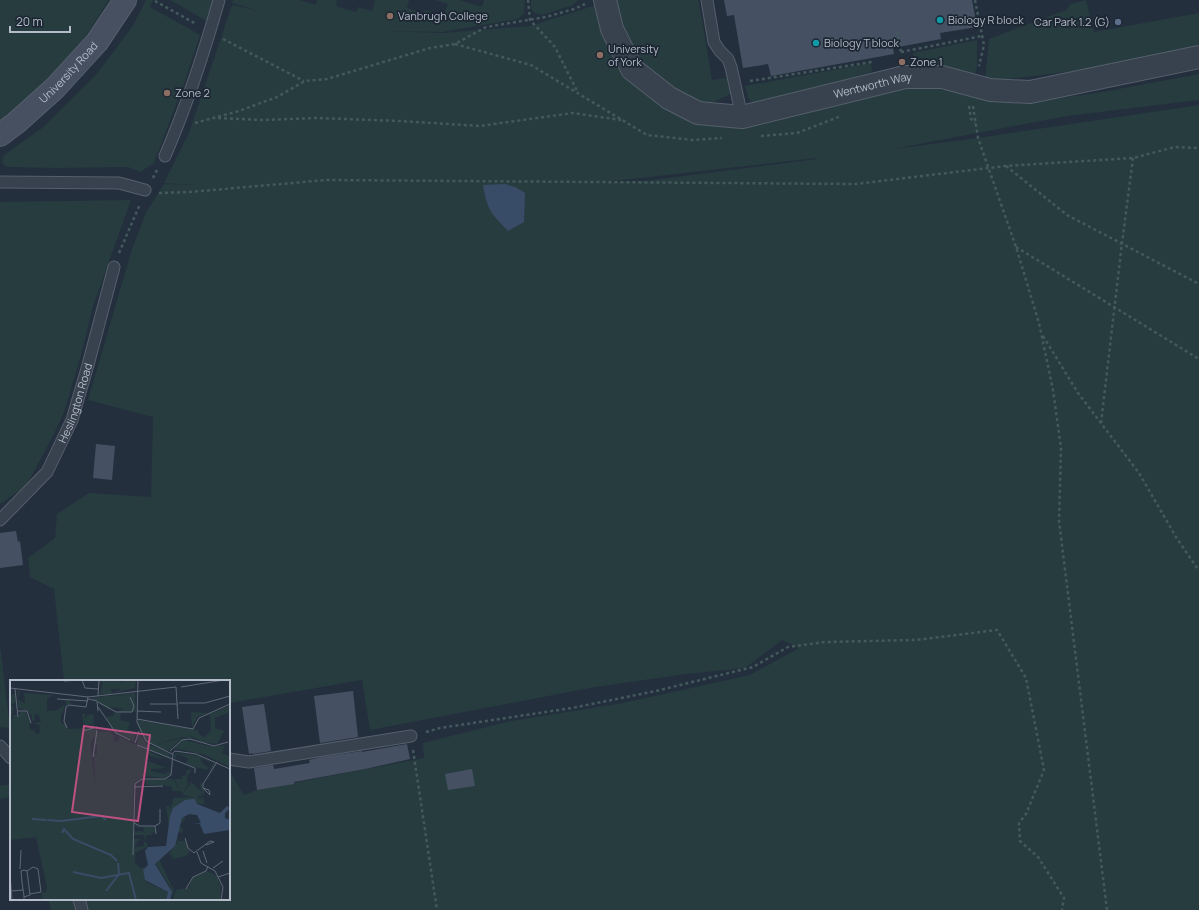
<svg xmlns="http://www.w3.org/2000/svg" width="1199" height="910" font-family="Manrope,sans-serif">
  <style>
    .green { fill: #263c3f; fill-rule: evenodd }
    .water { fill: #394c67 }
    .building { fill: #455162 }
    .lines { fill: none; stroke-linecap: round; stroke-linejoin: round }
    .lane-casing { stroke: #565f6c; stroke-width: 13 }
    .street-casing { stroke: #565f6c; stroke-width: 24 }
    .secondary-casing { stroke: #565f6c; stroke-width: 24 }
    .path { stroke: #44595c; stroke-width: 2.5; stroke-dasharray: 3 3; stroke-linecap: butt }
    .lane { stroke: #38414e; stroke-width: 11 }
    .street { stroke: #38414e; stroke-width: 22 }
    .secondary { stroke: #465061; stroke-width: 22 }
    .education-dot { fill: #8d6e63; stroke: #1d2633; stroke-width: 1.5 }
    .culture-dot { fill: #0f9aa8; stroke: #1d2633; stroke-width: 1.5 }
    .service-dot { fill: #5c6f8a; stroke: #1d2633; stroke-width: 1.5 }
    .labels { text-anchor: middle; stroke-width: 3.5; stroke-linejoin: round; paint-order: stroke }
    .poi-label { font-size: 11px; fill: #b4bcc9; stroke: #1d2633; text-anchor: start }
    .street-label { font-size: 11px; fill: #b4bcc9; stroke: #1d2633 }
    .inset-river { fill: none; stroke: #394c67; stroke-width: 2 }
    .inset-road { fill: none; stroke: #5e6776; stroke-width: 1 }
    .view { fill: #bd5182; fill-opacity: 0.15; stroke: #bd5182; stroke-width: 2 }
    .inset-edge { fill: none; stroke: #b4bcc9; stroke-width: 2 }
  </style>
  <rect width="100%" height="100%" fill="#242f3e"/>
  <path class="green" d="M0,0H109L85,37L49,78L7,116L0,121Z
    M146,0H153L150,7L200,35L185,81L154,163L140,172L128,167L57,168L10,167L5,166L2,162L4,155L42,128L96,75L132,27Z
    M170,0H213L207,21Z
    M233,0H299L316,5L317,0H337L336,6L356,12L358,7L372,11L375,1L371,0H409L407,8L423,13L424,10L444,15L448,4L434,0H459L482,7L484,0H525L524,13L518,19L442,32L384,31L443,33L530,26L596,5L626,73L658,105L699,121L735,128L834,106L885,88L930,84L988,101L1029,102L1097,93L1199,74V100L1067,116L893,149L978,138L1199,105V910H51L48,899H229V770L244,795L257,790L424,758L423,743L511,721L623,703L750,675L799,648L782,640L745,668L686,674L595,687L370,730L362,680L229,703V681H64L54,589L30,577L28,558L55,538L57,514L89,493L151,497L153,417L88,400L132,249L146,213L164,184L194,185L164,183L189,133L232,5L259,11L232,3ZM817,159L645,181L605,182L816,158Z
    M531,0H579L573,5L542,15L534,13L531,8Z
    M613,0H698L702,19L712,80L727,78L730,94L708,105L680,95L641,66L626,40Z
    M1086,0L1094,32L1199,13V44C1182,53 1162,55 1143,59C1090,70 1039,76 985,81L989,39L1066,10L1071,4Z
    M977,40V67L974,77L915,66L913,53Z
    M871,63L872,72L756,104L749,100L745,86Z
    M131,200L93,306L80,359L64,412L54,434L26,486L0,504V202Z
    M0,646L10,728L0,727Z
    M3,785H11V797L0,799V786Z"/>
  <path class="water" d="M505,184L515,187L525,193L524,222L508,231C491,213 487,210 483,185Z"/>
  <path class="building" d="M724,0H972L977,27L940,33L941,39L893,48L894,54L771,76L768,64L743,68L734,15L727,16Z
    M96,444L115,446L112,480L93,478Z
    M16,531L18,542L20,541L23,565L0,568V533Z
    M353,691L358,737L320,743L314,696Z
    M264,704L271,751L252,754V753L249,754L242,707Z
    M407,744L410,759L365,769L294,782V784L257,790L254,768L273,765L274,769L310,763L309,760L322,757L362,751V752Z
    M472,769L475,786L448,790L445,774Z"/>
  <g class="lines">
    <g class="lane-casing">
      <g id="lane">
        <path d="M707,0L714,42L720,51L728,59L731,67L742,117"/>
        <path d="M165,156C187,105 204,53 219,0"/>
        <path d="M0,182L119,183L145,190"/>
        <path id="s1" d="M0,520L47,472L72,420L88,365L114,267"/>
        <path d="M0,746L11,758"/>
        <path d="M229,759L249,762L411,736"/>
        <path d="M79,899L82,910"/>
      </g>
    </g>
    <g class="street-casing">
      <g id="street">
        <path id="s2" d="M605,0L612,29L632,69L669,98L698,113L742,117L905,77H942L990,90L1030,92L1199,57"/>
      </g>
    </g>
    <g class="secondary-casing">
      <g id="secondary">
        <path id="s3" d="M0,135L16,123L55,88L97,42L125,0"/>
      </g>
    </g>
    <path class="path" d="M528,0L530,20L555,47L578,93
      M975,0L984,45L979,66
      M155,1L196,24
      M897,31L901,52
      M223,39L304,81
      M455,44L531,65L647,135L693,140L722,138
      M901,52L982,36
      M750,81L872,62
      M969,106L971,119L975,123
      M973,106L978,138L1016,247L1039,323L1053,390L1061,448L1059,521L1107,910
      M218,118L262,120L317,118L400,121L480,126L573,113L621,120
      M195,123L239,111L277,97L305,81L327,79L430,48L455,44L486,27L546,17L574,9L585,4
      M761,136L797,133L841,116
      M1006,166L1067,215L1199,284
      M153,178L158,168
      M159,193L189,192L327,180L856,184L1005,166L1133,158L1175,147L1199,148
      M1016,247L1199,359
      M119,253L140,204
      M1043,336L1078,393L1139,473L1176,537L1199,571
      M1101,423L1122,243L1133,158
      M426,732L440,728L572,708L656,691L753,667L788,647L825,642L916,640L997,630L1026,678L1044,770L1026,814L1019,823L1020,841L1038,857L1064,898L1062,910
      M413,750L437,910"/>
    <use href="#lane" class="lane"/>
    <use href="#street" class="street"/>
    <use href="#secondary" class="secondary"/>
  </g>
  <g class="education-dot">
    <circle cx="390" cy="16" r="4"/>
    <circle cx="600" cy="55" r="4"/>
    <circle cx="902" cy="62" r="4"/>
    <circle cx="167" cy="93" r="4"/>
  </g>
  <g class="culture-dot">
    <circle cx="940" cy="20" r="4"/>
    <circle cx="816" cy="43" r="4"/>
  </g>
  <circle class="service-dot" cx="1118" cy="22" r="4"/>
  <g class="labels">
    <g class="poi-label">
      <text x="398" y="20">Vanbrugh College</text>
      <text x="948" y="24">Biology R block</text>
      <text x="1110" y="26" text-anchor="end">Car Park 1.2 (G)</text>
      <text x="824" y="47">Biology T block</text>
      <text x="608" y="53">University<tspan x="608" dy="13">of York</tspan></text>
      <text x="910" y="66">Zone 1</text>
      <text x="175" y="97">Zone 2</text>
    </g>
    <g class="street-label">
      <text dy="4" stroke="none"><textPath href="#s3" startOffset="93">University Road</textPath></text>
      <text dy="4" stroke="none"><textPath href="#s2" startOffset="333">Wentworth Way</textPath></text>
      <text dy="4" stroke="none"><textPath href="#s1" startOffset="142">Heslington Road</textPath></text>
    </g>
  </g>
  <g transform="translate(10 680)">
    <rect width="220" height="220" fill="#242f3e"/>
    <path d="M93,0H111V4L114,0L126,1L125,8L103,13L111,9H101L102,14H90L93,2H90ZM7,11L10,12L8,19L13,23H15L14,13L43,15L37,19V31L47,30L56,24L55,19H58L61,24L55,26L51,36V43L57,44V49L82,48V44L74,46L72,34L75,33V40L77,35L84,34L83,50L86,49V52L100,51L104,56L103,61L108,62L110,57L152,78L150,79L138,75V81L157,88L141,89V91L155,94L159,91L161,95L154,98L134,96L123,106V152L133,151L135,154L133,147L127,148L124,144L130,147L143,146L145,152L142,153L141,147L142,155H137L135,160L134,155H123V162V159H130L124,167L134,166V161L137,163V167L125,173V183L130,188L138,187L133,190L136,202L158,212L156,220H32L31,213L36,212L37,207L26,157L0,160V39H4L0,34V15L5,14L6,23L1,24L4,29L2,35H6V31L8,37L10,32H16L21,44H19V47L22,51L25,50V54L30,53L29,45L23,43L31,42L28,34L24,35L25,40L22,41V36L18,31L8,28ZM86,54L84,64H87V74H84L85,105L80,64ZM125,13L126,32H108L113,29L105,27L98,29L81,18ZM220,26V32L205,38V48L214,51L207,64L192,62L181,56V58L171,57L144,65L171,58L181,59L170,60L159,70L150,69L136,61L128,44V40L187,50L190,55L194,57L201,51L200,34ZM105,32L111,33L110,40L120,42L118,50L126,51L124,62L105,52L96,37L103,36ZM181,32L198,33L187,37L182,48ZM129,54L137,64L157,72L163,79L136,69L138,66L136,69L127,64ZM173,60L203,67L215,65L212,73L220,77V87L195,75L164,68ZM167,73L188,76L204,83L205,84L201,91H199L203,83L190,78L193,84L198,87L197,90L186,87L176,84L178,78L167,74L165,80V74ZM177,90H182L177,96L178,104L172,114L164,99H172V96L176,95ZM157,99H163L170,111H162V107L154,105H136L135,100ZM191,101L195,112L192,116V112L191,116H187L190,117H187L190,119L193,117L195,124H187L185,119L175,120L163,128L159,147L156,126H160V132L163,118L184,117L172,115L181,102L192,112L190,107ZM174,136L175,139L169,146L173,149L172,153L168,152V161H175L180,172L176,176L163,179L161,174L158,175L167,163L169,143ZM149,179L164,211L160,220L161,209L146,184ZM197,191L207,196L211,206L210,220H163L166,210L179,208L183,197Z" fill="#263c3f" fill-rule="evenodd"/>
    <path d="M182,119H185L187,124L210,133L217,126L220,128L215,133V138L220,140V150L194,154L190,144H184L191,143L187,135L179,134L172,138L165,166L145,184L162,212L160,220H156L158,212L135,200L133,190L138,185L135,171L138,167L156,166L160,136L163,128L175,120Z" fill="#394c67"/>
    <path class="inset-river" d="M22,139L36,140M37,140L51,141L91,136L96,140M52,153L54,149L63,159L101,175L107,181M63,192L91,198L119,193L126,220M96,211L109,194L108,183"/>
    <path class="inset-road" d="M128,0L127,42L136,61L162,74L165,71L186,74L220,89M54,1L72,0L75,8L88,9M171,7L214,0M0,8L78,17L166,7L168,39M5,9L8,37M88,16L89,0M47,19L78,21M78,19L87,21L88,31M88,22L106,32H122L124,26L120,17M169,23H195L220,16M140,24H168M88,27L106,53L120,60M8,31H17L21,43M127,31L151,32M127,39L183,49L189,38L220,24M57,48L54,41L56,27L59,25L76,27L78,17M73,51L87,47M125,63L129,51M127,65L185,88V93M160,71L172,60L180,59L204,66L218,62M83,77L87,50M124,107L153,106M193,108L199,110L200,115L193,108V104L207,82M124,143L130,146H145L146,154M145,146L150,143V129M175,158L178,168L184,173L200,161L204,162L196,165M193,171L197,183M187,172L191,183L205,191L213,207L211,220M123,175L125,104L132,99H155L161,95L163,74M203,188L213,181M10,189L11,170M17,191L23,187L28,189L31,212L20,214M0,194L2,220M208,197L220,193M176,209L183,197L196,191L198,186M1,211L13,210M14,217L20,215L17,191L14,190L11,191L12,202L14,216V220"/>
    <path class="view" d="M74,46L140,55L128,141L62,132Z"/>
    <rect width="220" height="220" class="inset-edge"/>
  </g>
  <path d="M10 26v6h60v-6" fill="none" stroke="#b4bcc9" stroke-width="2"/>
  <text x="16" y="26" font-size="12" fill="#b4bcc9" stroke="#1d2633" stroke-width="3" paint-order="stroke">20 m</text>
</svg>
